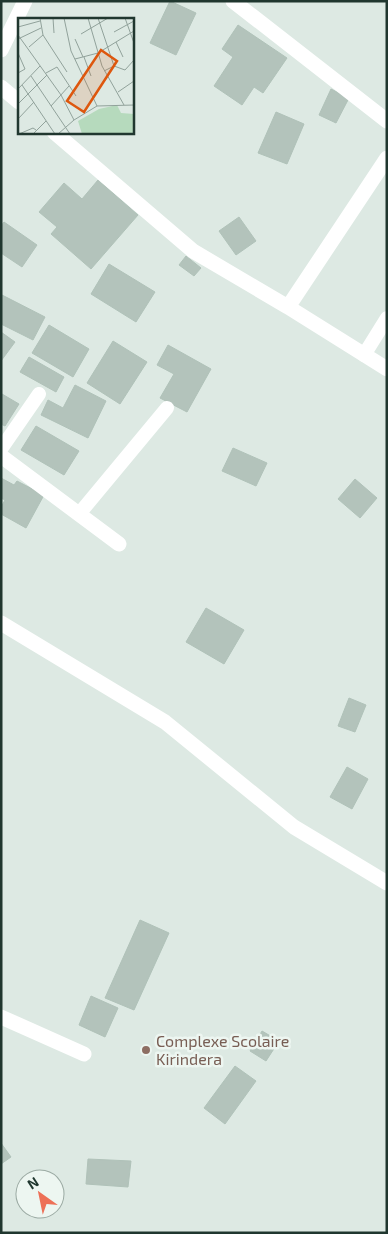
<svg xmlns="http://www.w3.org/2000/svg" width="388" height="1234" font-family="'Exo 2',sans-serif">
  <style>
    .building { fill: #b3c3bb; stroke: #b0c2b9 }
    .lines { fill: none; stroke-linecap: round; stroke-linejoin: round }
    .lane { stroke: #fff; stroke-width: 14 }
    .street { stroke: #fff; stroke-width: 15 }
    .education-dot { fill: #8d6e63; stroke: #edf6f1; stroke-width: 2 }
    .labels { text-anchor: middle; stroke-width: 5; stroke-linejoin: round; paint-order: stroke }
    .education-label { font-size: 16px; fill: #785e54; stroke: #edf6f1; text-anchor: start }
    .inset-road { fill: none; stroke: #91a29b; stroke-width: 1 }
    .view { fill: #de570e; fill-opacity: 0.15; stroke: #de570e; stroke-width: 2.5 }
    .inset-edge { fill: none; stroke: #20372f; stroke-width: 2.5 }
  </style>
  <rect width="100%" height="100%" fill="#dde9e3"/>
  <path class="building" d="M170,1L196,13L176,55L150,43Z
    M238,25L287,58L263,93L254,87L242,105L214,86L233,57L222,49Z
    M331,89L349,98L336,123L319,115Z
    M276,112L304,124L287,164L258,153Z
    M98,180L138,215L91,269L51,234L57,227L39,212L64,183L82,199Z
    M239,217L256,241L236,255L219,231Z
    M4,222L37,245L22,267L1,253V226Z
    M186,256L201,268L194,276L179,265Z
    M109,264L155,292L136,322L91,294Z
    M2,295L45,317L33,340L1,324Z
    M49,325L89,349L73,377L32,353Z
    M1,332L15,342L1,361Z
    M113,341L147,362L120,404L87,383Z
    M168,345L211,369L187,412L160,398L174,374L157,365Z
    M29,357L64,377L56,392L20,372Z
    M75,385L106,401L88,438L41,415L48,400L63,408Z
    M2,394L19,404L5,426L1,424Z
    M36,426L79,451L64,475L21,450Z
    M233,448L267,463L256,486L222,471Z
    M1,478L14,485L17,481L44,495L26,528L1,514V507L5,500L1,498Z
    M355,479L377,498L360,518L338,499Z
    M206,608L244,630L224,664L186,642Z
    M349,698L366,705L355,732L338,726Z
    M347,767L368,779L352,809L330,797Z
    M140,920L169,933L134,1010L105,998Z
    M91,996L118,1008L105,1037L79,1025Z
    M262,1031L279,1041L266,1061L250,1051Z
    M235,1066L256,1081L225,1124L204,1108Z
    M1,1143L11,1157L1,1164Z
    M88,1159L131,1161L128,1187L86,1184Z"/>
  <g class="lines">
    <path class="lane" d="M364,355L387,318
      M1,449L39,394
      M79,514L167,408"/>
    <path class="street" d="M233,1L387,121
      M1,50L25,1
      M1,87L19,102
      M54,132L193,251L288,307L387,369
      M288,307L387,158
      M1,456L119,544
      M1,623L165,722L294,827L387,883
      M1,1017L84,1054"/>
  </g>
  <circle class="education-dot" cx="146" cy="1050" r="5"/>
  <g class="labels">
    <g class="education-label">
      <text x="156" y="1047">Complexe Scolaire<tspan x="156" dy="18">Kirindera</tspan></text>
    </g>
  </g>
  <g transform="translate(18 18)">
    <rect width="116" height="116" fill="#dde9e3"/>
    <path d="M99,87L103,95L116,96V116H64L60,103L81,91Z" fill="#b6dabd"/>
    <path class="inset-road" d="M22,0L25,17L49,54M35,0L36,15M46,0L53,33L79,88M70,0L84,48L106,87M80,0L96,48M107,0L116,25M0,9L22,3M96,14L116,3M63,16L90,0M0,17L43,77L56,102M0,21L23,10M57,21L65,39M98,24L105,39M11,29L25,17M0,35L7,51L0,55M66,39L73,58M57,41L80,35L116,13M86,53L96,48L107,52L116,42M28,55L39,49L58,78M13,58L52,116M4,67L37,116M0,71L22,48M100,74L116,63M0,86L29,57M33,88L51,68M0,101L16,84M1,116L15,110L18,112M15,116L28,103M40,116L56,102L79,88L116,87"/>
    <path class="view" d="M83,32L99,43L66,94L49,83Z"/>
    <rect width="116" height="116" class="inset-edge"/>
  </g>
  <rect width="388" height="1234" fill="none" stroke="#20372f" stroke-width="5"/>
  <g transform="translate(40 1194) rotate(327)"><circle r="24" fill="#edf6f1" stroke="#9baaa3"/>
  <path d="M0-4L9 19L0 12L-9 19Z" fill="#ed7057"/>
  <text y="-8" font-size="14" font-weight="bold" text-anchor="middle" fill="#20372f">N</text>
  </g>
</svg>
